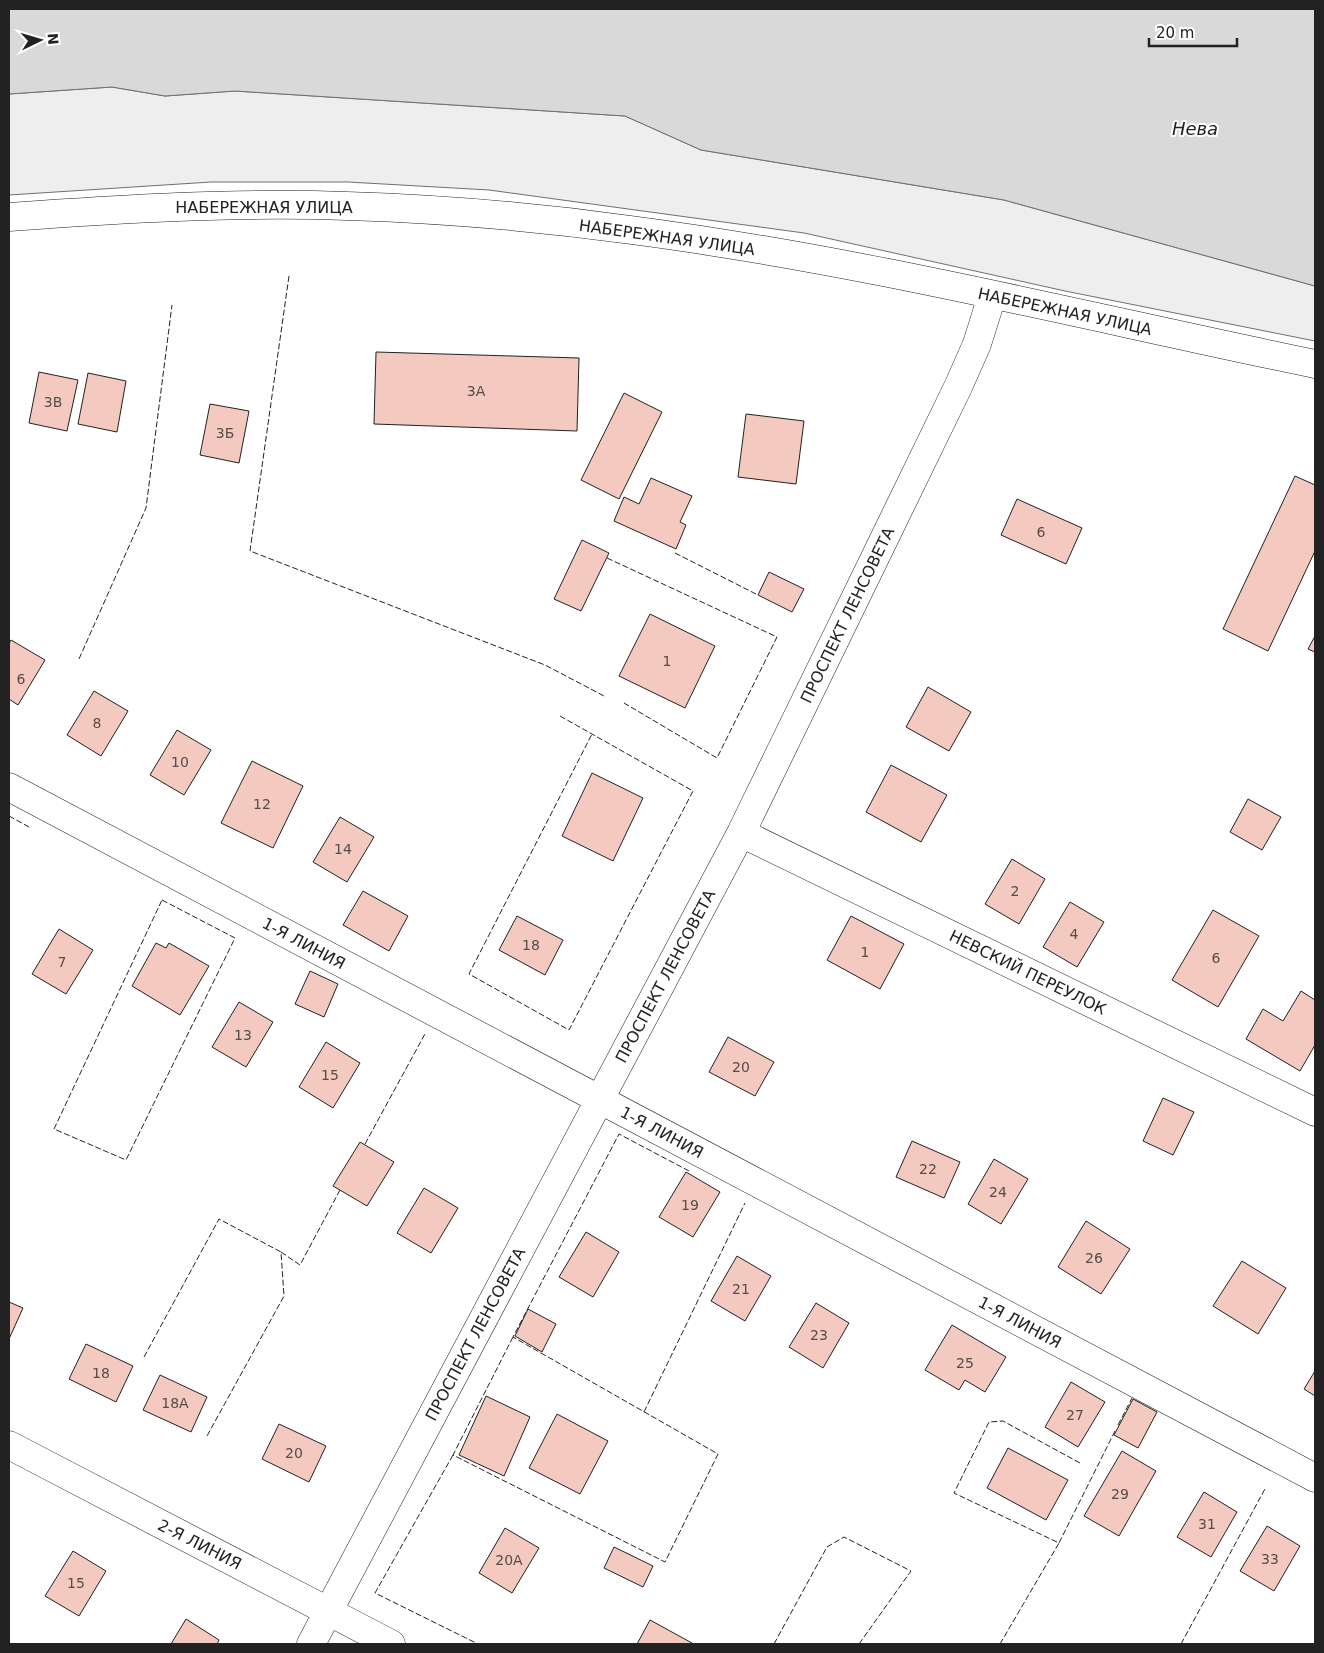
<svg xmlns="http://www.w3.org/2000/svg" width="1324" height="1653" font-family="'DejaVu Sans',sans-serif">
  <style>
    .green { fill: #eee; stroke: #6f6f6f }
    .water { fill: #d9d9d9; stroke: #6f6f6f }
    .building { fill: #f3c9c0; stroke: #222 }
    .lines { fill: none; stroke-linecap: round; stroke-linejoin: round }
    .minor-casing { stroke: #222; stroke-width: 29 }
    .major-casing { stroke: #222; stroke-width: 29 }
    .minor { stroke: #fff; stroke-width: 28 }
    .major { stroke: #fff; stroke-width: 28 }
    .fence { stroke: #222; stroke-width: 1; stroke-dasharray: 6 2.5; stroke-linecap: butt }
    .labels { text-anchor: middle; stroke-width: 4; stroke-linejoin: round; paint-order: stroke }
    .number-label { font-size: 14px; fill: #564c4a }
    .street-label { font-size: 16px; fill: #222; stroke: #fff }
    .water-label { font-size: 18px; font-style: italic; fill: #222; stroke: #fff }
  </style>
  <rect width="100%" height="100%" fill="#fff"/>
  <path class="green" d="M112,87L165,96L235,91L625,116L701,150L1004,200L1315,286V341L1065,291L804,233L489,190L348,182H211L9,195V94Z"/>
  <path class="water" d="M9,9H1315V286L1004,200L701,150L625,116L235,91L165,96L112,87L9,94Z"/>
  <path class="building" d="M376,352L579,358L577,431L374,424Z
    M39,372L78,380L67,431L29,423Z
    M88,373L126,381L117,432L78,424Z
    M624,393L662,412L619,499L581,480Z
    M210,404L249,411L239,463L200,455Z
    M746,414L804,421L796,484L738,477Z
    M1295,476L1315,485V551L1268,651L1223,629Z
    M651,478L692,496L680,522L686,525L676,549L614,521L624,497L639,504Z
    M1017,499L1082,528L1066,564L1001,535Z
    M582,540L609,553L581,611L554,599Z
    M769,572L804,589L792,612L758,595Z
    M650,614L715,646L685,708L619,676Z
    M1315,636V652L1308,649Z
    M11,640L45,660L18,705L9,699V644Z
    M928,687L971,712L949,751L906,727Z
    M94,691L128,711L101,756L67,735Z
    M177,730L211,750L184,795L150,775Z
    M252,761L303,786L273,848L221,823Z
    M891,765L947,795L921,842L866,812Z
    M592,773L643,798L613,861L562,836Z
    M1248,799L1281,817L1262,850L1230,832Z
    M340,817L374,837L347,882L313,862Z
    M1012,859L1045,879L1019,924L985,904Z
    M363,891L408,916L389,951L343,925Z
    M1070,902L1104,922L1077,967L1043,947Z
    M1213,910L1259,936L1218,1007L1172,980Z
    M517,916L563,940L545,975L499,950Z
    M851,916L904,944L880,989L827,960Z
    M59,929L93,950L66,994L32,974Z
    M156,943L166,948L169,943L209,966L180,1015L132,986Z
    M310,971L338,984L324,1017L295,1004Z
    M1301,991L1315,1000V1045L1300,1071L1246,1039L1263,1009L1283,1021Z
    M239,1002L273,1022L246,1067L212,1047Z
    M728,1037L774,1062L755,1096L709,1072Z
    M326,1042L360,1063L333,1108L299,1087Z
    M1163,1098L1194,1112L1173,1155L1143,1141Z
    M912,1141L960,1162L944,1198L896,1177Z
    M360,1142L394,1162L367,1206L333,1186Z
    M994,1159L1028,1179L1001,1224L968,1204Z
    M686,1172L720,1192L693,1237L659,1217Z
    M424,1188L458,1208L431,1253L397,1233Z
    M1086,1221L1130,1249L1101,1294L1058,1267Z
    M586,1232L619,1252L593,1297L559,1277Z
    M737,1256L771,1276L745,1321L711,1301Z
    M1242,1261L1286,1288L1258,1334L1213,1306Z
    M9,1302L23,1308L9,1339Z
    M816,1303L849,1323L823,1368L789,1347Z
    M528,1309L556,1324L542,1352L515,1336Z
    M952,1325L1006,1357L985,1392L965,1380L959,1390L925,1370Z
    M86,1344L133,1366L116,1402L69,1379Z
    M1315,1371V1396L1304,1389Z
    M160,1375L207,1397L191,1432L143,1410Z
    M1071,1382L1105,1402L1078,1447L1045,1427Z
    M486,1396L530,1417L504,1476L459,1455Z
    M1133,1399L1157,1412L1138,1448L1114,1435Z
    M557,1414L608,1441L580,1494L529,1468Z
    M279,1424L326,1446L309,1482L262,1459Z
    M1008,1448L1068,1480L1046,1520L987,1488Z
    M1122,1451L1156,1471L1119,1536L1084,1516Z
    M1204,1492L1237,1512L1211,1557L1177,1537Z
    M1267,1526L1300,1546L1274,1591L1240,1571Z
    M505,1528L539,1548L512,1593L479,1573Z
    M614,1547L653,1566L643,1587L604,1568Z
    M73,1551L106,1571L79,1616L45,1596Z
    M186,1619L219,1640L217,1644H171Z
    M650,1620L692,1643V1644H637Z"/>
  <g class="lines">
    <g class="minor-casing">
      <path id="minor" d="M9,787L1315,1478
        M741,833L1315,1112
        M9,1445L391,1644
        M311,1644L741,833L958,387L977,344L992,296"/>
    </g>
    <g class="major-casing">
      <path id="major" d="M9,217C121,209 234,202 347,206C442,209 538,217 631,230C862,260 1088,317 1315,364"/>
    </g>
    <use href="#minor" class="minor"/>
    <use href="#major" class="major"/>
    <path class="fence" d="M289,276L250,551L545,665L604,696
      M675,553L758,595
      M607,558L777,637L717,758L624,703
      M79,659L146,508L172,305
      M560,716L693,791L569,1030L469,974L592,734
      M9,816L29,827
      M162,900L235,938L126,1160L54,1129Z
      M365,1144L426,1032
      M281,1252L300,1265L340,1190
      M513,1337L453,1455L665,1562L718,1454L513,1337L619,1134L689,1171
      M144,1357L219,1219L281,1252L284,1296L207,1436
      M644,1412L745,1203
      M1118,1425L1132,1398
      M453,1455L375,1593L478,1644
      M1080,1463L1003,1421L989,1422L954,1493L1059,1543L1115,1431
      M774,1644L827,1547L844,1537L911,1571L859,1644
      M1000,1644L1059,1543
      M1181,1644L1266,1487"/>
  </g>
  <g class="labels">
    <g class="number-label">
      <text x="476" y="396">3А</text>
      <text x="53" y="407">3В</text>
      <text x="225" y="438">3Б</text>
      <text x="1041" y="537">6</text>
      <text x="667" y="666">1</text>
      <text x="21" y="684">6</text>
      <text x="97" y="728">8</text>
      <text x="180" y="767">10</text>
      <text x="262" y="809">12</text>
      <text x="343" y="854">14</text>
      <text x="1015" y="896">2</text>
      <text x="1074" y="939">4</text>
      <text x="531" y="950">18</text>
      <text x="865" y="957">1</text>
      <text x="1216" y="963">6</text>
      <text x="62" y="967">7</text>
      <text x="243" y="1040">13</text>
      <text x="741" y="1072">20</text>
      <text x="330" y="1080">15</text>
      <text x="928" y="1174">22</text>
      <text x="998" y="1197">24</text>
      <text x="690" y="1210">19</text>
      <text x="1094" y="1263">26</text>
      <text x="741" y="1294">21</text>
      <text x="819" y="1340">23</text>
      <text x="965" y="1368">25</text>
      <text x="101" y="1378">18</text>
      <text x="175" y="1408">18А</text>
      <text x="1075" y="1420">27</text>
      <text x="294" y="1458">20</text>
      <text x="1120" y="1499">29</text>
      <text x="1207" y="1529">31</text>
      <text x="1270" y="1564">33</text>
      <text x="509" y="1565">20А</text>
      <text x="76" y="1588">15</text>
    </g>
    <g class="street-label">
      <text x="264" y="213">НАБЕРЕЖНАЯ УЛИЦА</text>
      <text transform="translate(667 237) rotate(8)" y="6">НАБЕРЕЖНАЯ УЛИЦА</text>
      <text transform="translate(1065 311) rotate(12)" y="6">НАБЕРЕЖНАЯ УЛИЦА</text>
      <text transform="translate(847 615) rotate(-64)" y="6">ПРОСПЕКТ ЛЕНСОВЕТА</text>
      <text transform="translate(304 943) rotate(28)" y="6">1-Я ЛИНИЯ</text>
      <text transform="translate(1028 972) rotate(26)" y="6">НЕВСКИЙ ПЕРЕУЛОК</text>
      <text transform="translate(665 976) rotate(-62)" y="6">ПРОСПЕКТ ЛЕНСОВЕТА</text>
      <text transform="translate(662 1132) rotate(28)" y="6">1-Я ЛИНИЯ</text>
      <text transform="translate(1020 1322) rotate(28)" y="6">1-Я ЛИНИЯ</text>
      <text transform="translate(475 1334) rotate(-62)" y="6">ПРОСПЕКТ ЛЕНСОВЕТА</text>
      <text transform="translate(200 1544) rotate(27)" y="6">2-Я ЛИНИЯ</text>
    </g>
    <g class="water-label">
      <text x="1195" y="135">Нева</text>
    </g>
  </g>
  <rect width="1324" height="1653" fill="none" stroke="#222222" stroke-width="20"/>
  <g transform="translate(40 40) rotate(85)" stroke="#ffffff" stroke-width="4" paint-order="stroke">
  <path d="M0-4L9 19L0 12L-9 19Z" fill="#222222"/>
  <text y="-8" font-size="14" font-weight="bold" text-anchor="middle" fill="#222222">N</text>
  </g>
  <path d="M1149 38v8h88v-8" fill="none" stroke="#222222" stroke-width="2.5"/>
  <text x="1156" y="38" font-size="15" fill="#222222" stroke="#ffffff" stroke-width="4" paint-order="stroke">20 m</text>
</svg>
